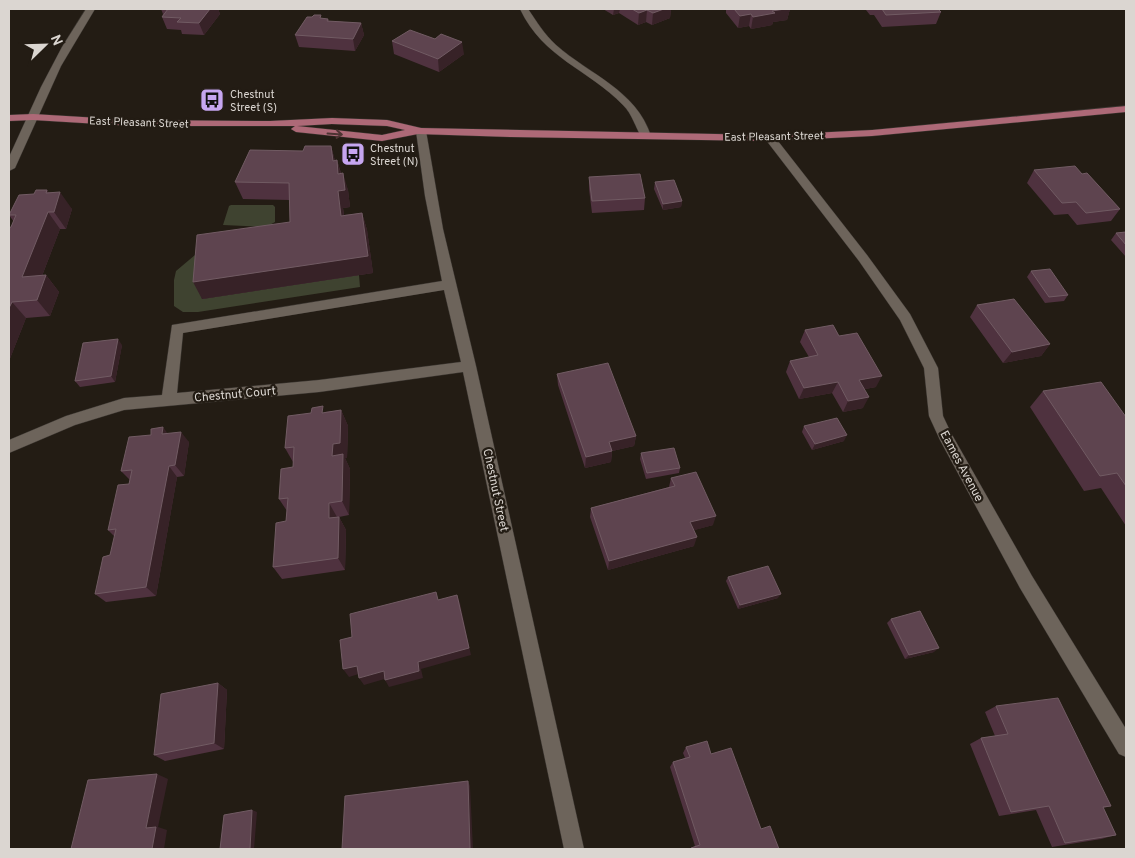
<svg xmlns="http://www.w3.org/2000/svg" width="1135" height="858" font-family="Overpass,sans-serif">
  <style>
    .green { fill: #3f4330 }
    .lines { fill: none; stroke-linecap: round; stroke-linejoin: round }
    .minor-casing { stroke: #3a3530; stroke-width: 1 }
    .major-casing { stroke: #3a3530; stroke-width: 1 }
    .minor { fill: #6d645b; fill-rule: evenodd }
    .major { fill: #ad6977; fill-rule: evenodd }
    .wall { fill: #4f323f }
    .shaded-wall { fill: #372227 }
    .building { fill: #5e444f; stroke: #715b63 }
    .oneway { stroke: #4c3332 }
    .labels { text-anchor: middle; stroke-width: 4.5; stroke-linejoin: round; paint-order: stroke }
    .far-poi-label { font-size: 11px; fill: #dbd6d1; stroke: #231c14; text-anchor: start }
    .far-street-label { font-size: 11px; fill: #dbd6d1; stroke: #231c14 }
    .street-label { font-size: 12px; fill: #dbd6d1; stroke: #231c14 }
  </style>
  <rect width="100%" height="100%" fill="#231c14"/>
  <path class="green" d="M231,205H273L275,207V222L266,227L223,225L229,206Z
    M195,255L202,299L359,275L360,287L198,312H183L174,306V280L176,271Z"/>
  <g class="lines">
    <g class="minor-casing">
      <path id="minor" d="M86,9H95L61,66L15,168L9,171V157L41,87L62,47Z
        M520,9H528C537,22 544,34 556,45C590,75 636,90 651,136L650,138H642C635,127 633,115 623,105C587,68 544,59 520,9Z
        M421,128L426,131L443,229L476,366L584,849H564L463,372L319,392L124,410L75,425L9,453V440L66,416L124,398L162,395L172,325L442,281L425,196L416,131ZM444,290L461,362L319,380L177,393L183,333Z
        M770,135L774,136L867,255L910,314L938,368L943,416L951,433L1032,576L1126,729V757L1119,754L1020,588L940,440L929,416L924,368L900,320L859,261L766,140L765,138L766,136Z"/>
    </g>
    <g class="major-casing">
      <path id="major" d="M1126,106V112L872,136L770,141L511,137L418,134L382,141L296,132L291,129L295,126H132L33,120L9,121V115L33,114L132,120L270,121L332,118L387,120L421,128L770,135L872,130ZM332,124L387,126L405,130L382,135L297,126Z"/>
    </g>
    <use href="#minor" class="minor"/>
    <use href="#major" class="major"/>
  </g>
  <path class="wall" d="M161,9H218L220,14L204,35L182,34L181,30L167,29L162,17L163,14Z
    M603,9H671L670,18L652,25L646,22L638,25L619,13L613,15Z
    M726,9H790L787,20L773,22L772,25L751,29L749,26L738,28L726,13Z
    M866,9H938L941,12L936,24L882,27L874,15H870L866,10Z
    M312,17L328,19L329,21L361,23L364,35L355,51L299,47L295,35Z
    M435,39L464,54L439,72L394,54L392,41Z
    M331,146L335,161L337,160L341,173L348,190L350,207L343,208L344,215L362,213L367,230L373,273L202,299L290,222V200L243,199L235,182L303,151Z
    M1034,170L1082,174L1120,209L1111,221L1077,225L1068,214L1054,215L1027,183Z
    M589,177L645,198L644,210L592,213L589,189Z
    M655,182L682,201L681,207L663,210L654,189Z
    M47,190L49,193L72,209L66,229H60L42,276L46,275L59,292L50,316L26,318L9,361V228L11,227L14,222L9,215L34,194Z
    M1126,232V257L1111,240L1116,233Z
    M1031,271L1068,295L1064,301L1045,303L1027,277Z
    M977,305L1050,344L1041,356L1003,363L970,317Z
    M805,330L839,336L876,387L865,389L863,408L843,412L832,393L799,399L786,372L790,361L809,357L800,342Z
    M122,345L115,382L80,387L75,381Z
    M557,374L636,436L634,446L612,451L611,462L585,468L558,385Z
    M1043,391L1126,417V526L1101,488L1084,491L1030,407Z
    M341,410L348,426L347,458H345L350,469L349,515L339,517L346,530L345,570L282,579L273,567L286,521L287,511L279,499L293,467V462L285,448L325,412Z
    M804,426L844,441L812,450L802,432Z
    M167,433L189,442L184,476L177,477L156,596L106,602L95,594L110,555L115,537L108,530L129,484L130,480L121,471Z
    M641,453L680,468L679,473L646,479L640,459Z
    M671,478L713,525L694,530V546L608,570L590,517L591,508L669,487Z
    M728,577L778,598L738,609L726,581Z
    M891,619L934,652L905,659L887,623Z
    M218,683L227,690L224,749L165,761L154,755Z
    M996,706L1111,806L1103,808L1116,835L1101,839L1052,847L1036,810L999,816L970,744L981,738L995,736L985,712Z
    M686,747L711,754L761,829L779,849H689L695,846L670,767L673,762L685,758L683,753Z"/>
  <path class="shaded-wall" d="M210,9H218L220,14L204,35L199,23Z
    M614,9H620L619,13L613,15Z
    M664,9H671L670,18L652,25L653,13Z
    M785,9H790L787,20L773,22L772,25L751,29L753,17L772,11Z
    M647,10L646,22L638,25L639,13Z
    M751,14L749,26L738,28L740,16Z
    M361,23L364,35L355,51L353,39Z
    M462,42L464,54L439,72L438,59Z
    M331,146L336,164L333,161Z
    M337,160L342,178L343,173L348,190L350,207L343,208L346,233L341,216L338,191V174Z
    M47,190L56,204L60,192L72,209L66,229L54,212L46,193Z
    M682,201L681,207L663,210V204Z
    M48,212L60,229L35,294L22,277Z
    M362,213L367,230L373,273L202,299L193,282Z
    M46,275L59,292L50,316L37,300Z
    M12,302L26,318L9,361V308Z
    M118,339L122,345L115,382L111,376Z
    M1050,344L1041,356L1003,363L1012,352Z
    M882,376L876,387L854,391L859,380Z
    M838,382L832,393L799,399L804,388Z
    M869,397L863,408L843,412L848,401Z
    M341,410L348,426L347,458H345L350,469L349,515L342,501L332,456L333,444Z
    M163,427L171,438L162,434Z
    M181,432L189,442L184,476L175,465Z
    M847,435L844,441L812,450L815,444Z
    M636,436L634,446L612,451L611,462L585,468L586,457L609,442Z
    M169,466L177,477L156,596L146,587Z
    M329,503L337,517L329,518Z
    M716,516L713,525L688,532L690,522Z
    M339,517L346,530L345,570L338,558Z
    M697,537L694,546L608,570L609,561Z
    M781,594L778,598L738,609L740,605Z
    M457,595L460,603L471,655L421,669L423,678L389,687L385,680L418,662Z
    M939,648L934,652L905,659L909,655Z
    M357,666L362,673L349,677L343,669Z
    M384,671L388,678L364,685L359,678Z
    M218,683L227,690L224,749L214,743Z
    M157,774L168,779L158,827L167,830L164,849H152L146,828Z
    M468,781L470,786L473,849H470Z
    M252,810L257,812L254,849H250Z"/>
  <path class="building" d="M168,9H210L199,23L177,22L181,18L162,17Z
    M632,9H664L653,13L647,10L639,13Z
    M734,9H785L772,11L775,13L753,17L751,14L740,16Z
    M882,9H938L941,12L886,15Z
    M314,15H321L320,18L328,19L327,21L361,23L353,39L295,35L307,17H312Z
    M410,30L435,39L441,34L462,42L438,59L392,41Z
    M305,146H331L333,161L337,160L338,174L343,173L345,190L338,191L341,216L362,213L368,256L193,282L197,235L290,222L289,183L235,182L250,150L303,151Z
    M1075,166L1082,174L1087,173L1120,209L1086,213L1076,202L1062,203L1034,170Z
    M640,174L645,198L592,201L589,177Z
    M674,180L682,201L663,204L655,182Z
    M36,190H47L46,193L60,192L54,212H48L22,277L46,275L37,300L12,302L9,308V228L11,227L16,215H9L19,195L34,194Z
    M1126,232V245L1116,233Z
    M1050,269L1068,295L1049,297L1031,271Z
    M1014,299L1050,344L1012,352L977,305Z
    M833,325L839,336L857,333L882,376L859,380L869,397L848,401L838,382L804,388L790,361L818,355L805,330Z
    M118,339L111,376L75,381L83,343Z
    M608,363L636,436L609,442L612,451L586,457L557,374Z
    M1101,382L1126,417V486L1117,473L1100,476L1043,391Z
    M323,406L322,413L341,410L340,443L333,444L332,456L343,454L342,501L329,503V518L339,517L338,558L273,567L276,523L286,521L288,498L279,499L281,469L293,467L294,447L285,448L288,416L311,413L312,408Z
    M837,418L847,435L815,444L804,426Z
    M163,427L162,434L181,432L175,465L169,466L146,587L95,594L103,557L110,555L116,529L108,530L118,485L129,484L132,470L121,471L129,437L151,435V429Z
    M674,448L680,468L647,473L641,453Z
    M696,472L716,516L690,522L697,537L609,561L591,508L675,486L671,478Z
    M768,566L781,594L740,605L728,577Z
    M436,592L438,600L457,595L469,648L418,662L419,671L385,680L384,671L359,678L357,666L343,669L340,640L352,637L350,614Z
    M920,611L939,648L909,655L891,619Z
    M218,683L214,743L154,755L161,694Z
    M1058,698L1111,806L1103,807L1116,835L1065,843L1049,806L1011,812L981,738L1008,734L996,706Z
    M707,741L711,754L731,748L761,829L770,826L779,849H691V848L700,845L673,762L690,757L686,747Z
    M157,774L146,828L156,827L152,849H71L88,780Z
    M468,781L470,849H342L345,796Z
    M252,810L250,849H220L224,815Z"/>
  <defs><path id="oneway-shaft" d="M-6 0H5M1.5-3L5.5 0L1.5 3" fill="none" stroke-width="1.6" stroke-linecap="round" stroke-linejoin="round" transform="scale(1.25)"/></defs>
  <use class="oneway" href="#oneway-shaft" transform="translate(335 134) rotate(4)"/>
  <defs>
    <g id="bus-square" transform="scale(1.25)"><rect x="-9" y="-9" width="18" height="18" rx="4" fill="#c6a6f0" stroke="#231c14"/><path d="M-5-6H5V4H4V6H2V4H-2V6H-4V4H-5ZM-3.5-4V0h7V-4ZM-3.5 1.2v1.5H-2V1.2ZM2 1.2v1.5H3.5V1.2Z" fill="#111"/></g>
  </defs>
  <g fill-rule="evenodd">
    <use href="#bus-square" x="212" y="100"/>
    <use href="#bus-square" x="353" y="154"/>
  </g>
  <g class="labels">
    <g class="far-poi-label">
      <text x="230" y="98">Chestnut<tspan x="230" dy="13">Street (S)</tspan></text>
      <text x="370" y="152">Chestnut<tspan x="370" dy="13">Street (N)</tspan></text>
    </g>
    <g class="far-street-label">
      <text transform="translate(139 122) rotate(2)" y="4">East Pleasant Street</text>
      <text transform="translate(774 136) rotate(-1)" y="4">East Pleasant Street</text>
    </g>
    <g class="street-label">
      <text transform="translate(235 394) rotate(-5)" y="4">Chestnut Court</text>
      <text transform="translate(962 466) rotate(62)" y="4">Eames Avenue</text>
      <text transform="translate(496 490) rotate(78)" y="4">Chestnut Street</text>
    </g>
  </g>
  <rect width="1135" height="858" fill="none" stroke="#dbd6d1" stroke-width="20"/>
  <g transform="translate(45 45) rotate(67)" stroke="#231c14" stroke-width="4" paint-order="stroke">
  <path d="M0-4L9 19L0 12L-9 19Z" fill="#dbd6d1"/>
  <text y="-8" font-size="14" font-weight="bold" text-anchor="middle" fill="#dbd6d1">N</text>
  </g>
</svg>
